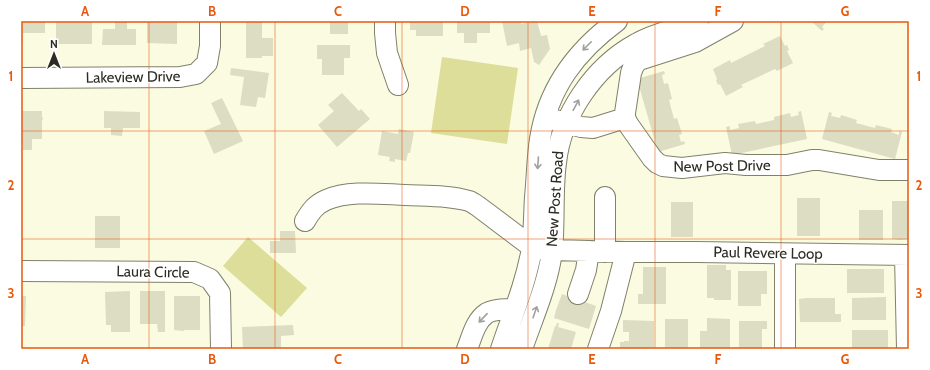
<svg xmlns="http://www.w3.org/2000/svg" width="930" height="370" font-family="Cabin,sans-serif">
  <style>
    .green { fill: #ddde9a }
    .building { fill: #dcddc3 }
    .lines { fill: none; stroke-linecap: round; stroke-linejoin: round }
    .minor-casing { stroke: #80816a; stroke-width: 22 }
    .minor { stroke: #fff; stroke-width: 20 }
    .oneway { stroke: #a0a09c }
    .grid { fill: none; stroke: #e8590c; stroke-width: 1; stroke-opacity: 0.55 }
    .labels { text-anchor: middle; stroke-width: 3; stroke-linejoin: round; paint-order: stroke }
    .street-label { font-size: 15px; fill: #2c2c23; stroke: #fff }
    .neatline { fill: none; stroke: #e8590c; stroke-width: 1.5 }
    .grid-label { font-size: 13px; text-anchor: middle; font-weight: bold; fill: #e8590c }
  </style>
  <rect width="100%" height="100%" fill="#fafbe1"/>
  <path class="green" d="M442,57L518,68L507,144L431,133Z
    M248,237L307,288L281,317L223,266Z"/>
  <path class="building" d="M21,21H45V33H23V42H21Z
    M56,21H92V44H56Z
    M147,21H177V44L147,43Z
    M330,21H348V34H330Z
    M410,21H443V36H416V30H410Z
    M457,21H490V33H477V43H464V33H457Z
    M502,21H520L521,24L537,21L541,36L547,35L550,49L539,65L534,62L531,48L520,51L519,43L507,46Z
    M811,21H827L822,27L824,29L822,31Z
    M115,22H127V29H136V45H102L103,29H115Z
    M246,22H262V38H273V56H262V58H246Z
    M780,36L785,46L787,45L789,50L787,51L793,63L777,71L775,69L741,85L743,87L726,96L720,84L718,85L716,80L717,79L713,69L730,60L731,63L765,46L763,44Z
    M317,45H350V58H344V75H322V59H317Z
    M231,68L269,73L265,98L258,97L256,107L240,105L244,77L230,75Z
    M664,71L665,74L662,75L664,84L668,83L672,99L669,100L674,119L677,118L682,134L679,135L681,142L684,141L685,144L658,152L637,79Z
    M342,93L359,111L361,109L370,119L337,147L318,125L334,111L328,105Z
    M222,98L243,141L214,154L204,131L221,124L211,103Z
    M21,111H42V117L43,118L42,121V139H32V150H23V143H21Z
    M104,111L140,112V128H123L122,136L111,135V128H104Z
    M801,111L807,139L732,155L726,127L730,126V130L739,128L738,124L755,121L756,124L774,120V117L790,113L791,117L799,115L798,112Z
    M829,112L832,113L831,116L840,118L841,115L857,120L856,123L875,128L876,125L892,129L891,132L899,135V131L902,132L895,159L822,139Z
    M399,129L414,132L410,153H408L406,161L395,159V162L389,161L390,157L378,155L382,131L398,134Z
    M797,198H820V236H797Z
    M892,201H909V239L899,240L892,239Z
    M671,202H693V237H671Z
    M859,210H883V240H859Z
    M95,216H120V248H95Z
    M280,231H295L296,253H270V241H280Z
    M707,265H726V270H731V300H714V298H707Z
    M643,267H666V304H638V294H643Z
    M847,269H884V293H847Z
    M738,271H767V294H761V306H738Z
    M130,291V332H111V325H106L105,292Z
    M140,291H165V332H158L157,324H140Z
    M562,294L596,306L589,329L554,318L556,310Z
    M21,296H26L25,326H21Z
    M174,296H200V330H185L183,331L174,330Z
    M886,297V320H852V298Z
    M806,298H835V314H841V322H800L799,299Z
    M707,318L730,319V349H700V331H707Z
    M665,319H688V349H665Z
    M623,320L654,321V349H620V342H624V341H629V332H623Z
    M739,321H767V329H762V349H739Z
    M557,323H559L558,327L576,332L571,349H548L555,326H556Z
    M293,325L294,335L281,336V349H243L242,327Z
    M852,330H888V349H852Z"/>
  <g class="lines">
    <g class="minor-casing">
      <path id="minor" d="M385,21V33L387,53L398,85
        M733,21L695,42L639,60C634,64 633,67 631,73L625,113V118L628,124L652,158L657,163L663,166L682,168L725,163L746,165H787L812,160H819L879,170H909
        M21,78L180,77L196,74L207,63L210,46V21
        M555,120L581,127L593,128L625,118
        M305,221C311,211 315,205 326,200C349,190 380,194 405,195C425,196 449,195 469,201C472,202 476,205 479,207L532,247L552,250L626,252H697L909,255
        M605,252V197
        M785,254V349
        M905,255L907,349
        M21,271L194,272L210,279L220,293L221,349
        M578,294L586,270L589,251
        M467,349C472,337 475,321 487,313C495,309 506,309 515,309
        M501,349C512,316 526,283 532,248C534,231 534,213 535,197C537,177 537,158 540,139C548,88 576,51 617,21
        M522,349C533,317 548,284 552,251C555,222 552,192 556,163C561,115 594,67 636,44C655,33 678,29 698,21
        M598,349L611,311L626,252"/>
    </g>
    <use href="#minor" class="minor"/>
  </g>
  <defs><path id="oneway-shaft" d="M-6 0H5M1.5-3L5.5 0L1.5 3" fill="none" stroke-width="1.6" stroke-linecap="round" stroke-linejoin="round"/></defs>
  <g class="oneway">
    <use href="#oneway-shaft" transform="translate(587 46) rotate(135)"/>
    <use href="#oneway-shaft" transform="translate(576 105) rotate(-62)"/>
    <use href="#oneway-shaft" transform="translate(538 163) rotate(94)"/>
    <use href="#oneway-shaft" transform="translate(535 312) rotate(-71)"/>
    <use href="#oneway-shaft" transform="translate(483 318) rotate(133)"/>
  </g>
  <path class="grid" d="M149,21V349M275,21V349M402,21V349M528,21V349M655,21V349M781,21V349M21,131H909M21,239H909"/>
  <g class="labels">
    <g class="street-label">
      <text transform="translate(133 77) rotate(-1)" y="5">Lakeview Drive</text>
      <text transform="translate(722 166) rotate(-1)" y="5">New Post Drive</text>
      <text transform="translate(555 199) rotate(-86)" y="5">New Post Road</text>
      <text transform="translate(768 253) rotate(1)" y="5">Paul Revere Loop</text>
      <text transform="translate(153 272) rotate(1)" y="5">Laura Circle</text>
    </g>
  </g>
  <rect width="930" height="370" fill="none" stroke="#ffffff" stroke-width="44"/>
  <g transform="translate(54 54)" stroke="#ffffff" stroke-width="3" paint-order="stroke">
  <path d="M0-3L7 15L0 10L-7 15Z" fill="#2c2c23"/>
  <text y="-6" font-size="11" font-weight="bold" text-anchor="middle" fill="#2c2c23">N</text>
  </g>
  <rect x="22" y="22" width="886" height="326" class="neatline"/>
  <g class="grid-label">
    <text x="85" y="16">A</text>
    <text x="212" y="16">B</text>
    <text x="338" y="16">C</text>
    <text x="465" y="16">D</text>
    <text x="592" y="16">E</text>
    <text x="718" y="16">F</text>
    <text x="845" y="16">G</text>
    <text x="11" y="81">1</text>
    <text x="919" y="81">1</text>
    <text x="11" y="190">2</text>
    <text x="919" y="190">2</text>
    <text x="11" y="298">3</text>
    <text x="919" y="298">3</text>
    <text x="85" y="364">A</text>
    <text x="212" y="364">B</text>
    <text x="338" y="364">C</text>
    <text x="465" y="364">D</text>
    <text x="592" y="364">E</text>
    <text x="718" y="364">F</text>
    <text x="845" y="364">G</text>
  </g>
</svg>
